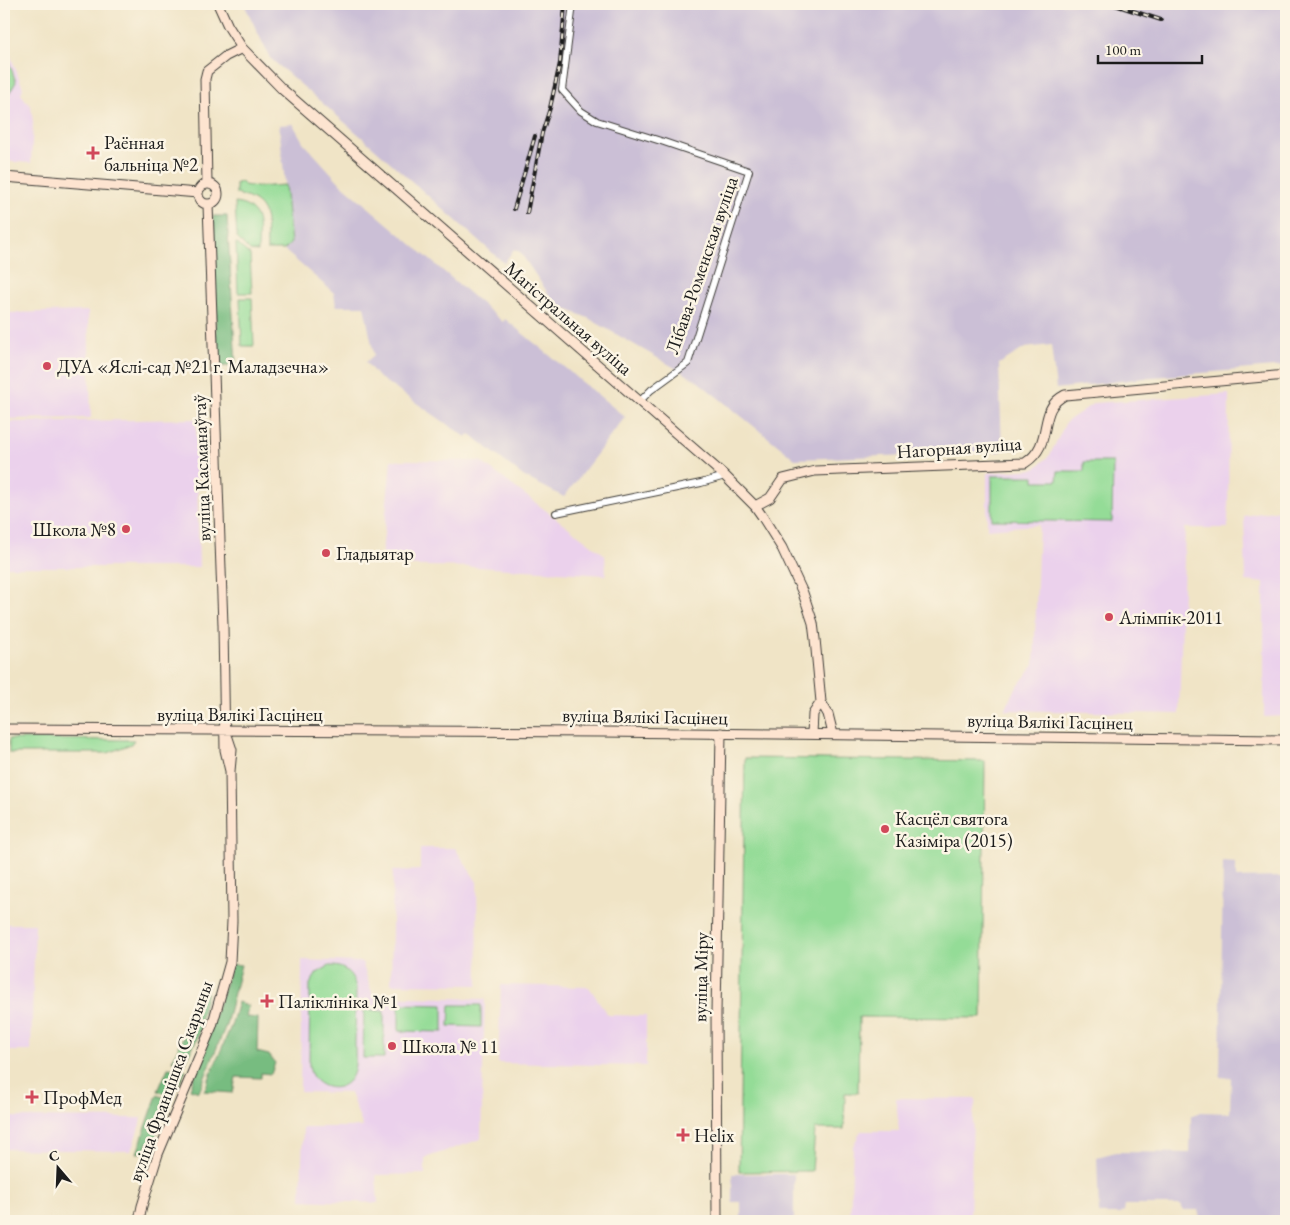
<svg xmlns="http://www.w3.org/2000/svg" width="1290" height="1225" font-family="'EB Garamond',serif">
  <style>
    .built { fill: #ebd1ec }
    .industrial { fill: #cbbfd6 }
    .green { fill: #94dc97; stroke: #587c5a }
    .forest { fill: #77bc80; stroke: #4a6c4e }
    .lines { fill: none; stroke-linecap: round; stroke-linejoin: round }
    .street-casing { stroke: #3c3a36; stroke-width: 8 }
    .secondary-casing { stroke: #3c3a36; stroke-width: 11 }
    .street { stroke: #fff; stroke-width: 6 }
    .secondary { stroke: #fde4d0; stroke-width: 9 }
    .rail-casing { stroke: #1c1c1c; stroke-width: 4 }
    .rail { stroke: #fcf5e5; stroke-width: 2; stroke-dasharray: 5.5; stroke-linecap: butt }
    .poi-dot { fill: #d1495b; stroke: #fcf5e5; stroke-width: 2 }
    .labels { text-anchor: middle; stroke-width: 5; stroke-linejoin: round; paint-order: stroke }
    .poi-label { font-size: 19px; fill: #1c1c1c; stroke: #fcf5e5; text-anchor: start }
    .street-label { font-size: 19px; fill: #1c1c1c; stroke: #fcf5e5 }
  </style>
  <rect width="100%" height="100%" fill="#fcf5e5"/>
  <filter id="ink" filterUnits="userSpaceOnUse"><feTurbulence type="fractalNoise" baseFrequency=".02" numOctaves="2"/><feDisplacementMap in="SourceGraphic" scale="10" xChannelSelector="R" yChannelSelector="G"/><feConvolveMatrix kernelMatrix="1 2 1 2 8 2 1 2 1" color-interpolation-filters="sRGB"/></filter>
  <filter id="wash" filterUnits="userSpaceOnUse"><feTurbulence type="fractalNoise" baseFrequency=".0096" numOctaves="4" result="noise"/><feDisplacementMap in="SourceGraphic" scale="20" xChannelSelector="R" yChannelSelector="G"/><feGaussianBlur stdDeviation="1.12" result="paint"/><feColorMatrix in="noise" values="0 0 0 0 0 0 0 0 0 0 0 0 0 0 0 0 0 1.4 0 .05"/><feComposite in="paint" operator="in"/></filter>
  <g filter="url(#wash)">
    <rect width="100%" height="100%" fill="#f0e4c6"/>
    <path class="built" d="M4,39L23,88L21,94L31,107L33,122L31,163L4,161Z
      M88,311L91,418L4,419V313Z
      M1229,394L1228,528H1185L1179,714L1005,710L1013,692L1034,665L1039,525L987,529V473L1035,469L1050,455L1066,422L1094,403Z
      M196,419L199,567H4V422Z
      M391,460L480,461L605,555L606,575L478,567L381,565Z
      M1286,509V716L1264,717V583L1246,581L1244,516Z
      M420,848H455L477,882L478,985L391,984L393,871L420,870Z
      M4,924H35L31,1051H4Z
      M302,960L362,962L373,996L485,999L481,1139L425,1158V1174L376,1175L378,1203L301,1200L303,1127H363L350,1093L300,1092Z
      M501,985L589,987L608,1015L646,1016V1066L498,1063Z
      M896,1098L976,1099L973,1115L970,1218H966V1221H850L853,1146L861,1131H899Z
      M6,1117L142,1118L131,1151L5,1149Z"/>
    <path class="industrial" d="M244,4H1286V366L1153,377L1056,389L1051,345L1025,348L999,364L1002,452L795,459L696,380L588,318L556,305L520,252L514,249L504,263L364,139L270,58Z
      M293,124L303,142L341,184L503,322L505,319L625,417L564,497L523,476L470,434L466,437L377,376L366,362L374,355L364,306H336L334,293L284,250L291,242L279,125Z
      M1223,862L1236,863V878L1286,877V1221H1214L1209,1218H1200L1198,1210H1183L1181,1205H1125L1124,1211L1121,1214H1099L1097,1157L1116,1152L1190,1153L1191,1116L1200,1112L1230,1113L1231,1078L1220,1077Z
      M732,1174H794V1221H741V1202H732Z"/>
    <path class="green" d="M4,48L16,82L10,92L4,94Z
      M242,182L244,185L257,187L285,185L291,243L284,250H267C266,219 271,202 236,194V183Z
      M235,203C264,207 258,228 258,252L250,251L237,238Z
      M236,243L250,255L252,293H238Z
      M240,298H252L254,346H242Z
      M1084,462H1113L1112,522L992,520V476H1034V481H1057L1058,471H1084Z
      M9,739L134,740L131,744L108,753H9Z
      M745,758L985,761L982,1018L859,1017L858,1093H845L844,1129H815L812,1171L739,1172Z
      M329,966C344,965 354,974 356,989C356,1007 355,1026 355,1044C355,1053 356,1062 354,1071C347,1097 311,1091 309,1065L310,984L317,973Z
      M399,1004L443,1005V1032L399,1031Z
      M450,1005H481V1027L449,1026Z
      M364,1010L384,1011V1058H363Z"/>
    <path class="forest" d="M213,216H227L236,365L217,367Z
      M232,964L241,965L226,1025L199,1092L190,1089Z
      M200,990L207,992L200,1022L191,1020Z
      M238,1002L248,1006L246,1017L258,1018L257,1052L269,1055L275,1063L271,1074L261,1073V1078L236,1077L233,1093L204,1091L231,1026Z
      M190,1023L203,1026L185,1063L172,1061Z
      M168,1068L186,1070L172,1097L158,1091Z
      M157,1095L171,1100L153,1142H147L145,1152L137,1153Z"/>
  </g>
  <g filter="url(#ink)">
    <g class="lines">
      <g class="street-casing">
        <path id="street" d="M573,4L562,90L581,111L597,121L664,142L749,171L688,363L651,390L640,401
          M556,513L701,483L725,476"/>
      </g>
      <g class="secondary-casing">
        <path id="secondary" d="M218,4L228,26L242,48L282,89L725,476L755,506L762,516L782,548L803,593L813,623L815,639L821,702L828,714L833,734
          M4,177L198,193
          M198 194a10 10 0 1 1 20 0a10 10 0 1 1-20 0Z
          M207,184L205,79L207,71L226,56L242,48
          M208,205L223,625L225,750L230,771
          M755,506L770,498L783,479L815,471L1025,463C1056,443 1035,410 1065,395L1286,375
          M4,729L603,732L1286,740
          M812,734L813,714L821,702
          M139,1221L142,1206L158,1154L212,1026L230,962L232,921L230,771L232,750L228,738
          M717,1221L716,1013L721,733"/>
      </g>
      <use href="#street" class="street"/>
      <use href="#secondary" class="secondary"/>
      <g class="rail-casing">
        <path id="rail" d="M1112,4L1161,20
          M514,209L535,136
          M527,213L542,133L550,108L560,63L565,4"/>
      </g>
      <use href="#rail" class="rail"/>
    </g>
  </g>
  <g class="poi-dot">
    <path d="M90.5 145.5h5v5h5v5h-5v5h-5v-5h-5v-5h5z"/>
    <circle cx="47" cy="366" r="5"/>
    <circle cx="126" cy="529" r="5"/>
    <circle cx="326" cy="553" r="5"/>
    <circle cx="1109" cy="617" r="5"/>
    <circle cx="885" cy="829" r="5"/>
    <path d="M264.5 993.5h5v5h5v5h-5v5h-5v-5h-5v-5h5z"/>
    <circle cx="392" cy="1046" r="5"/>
    <path d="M29.5 1089.5h5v5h5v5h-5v5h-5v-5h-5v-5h5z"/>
    <path d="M680.5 1127.5h5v5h5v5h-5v5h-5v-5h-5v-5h5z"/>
  </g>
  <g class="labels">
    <g class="poi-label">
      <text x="104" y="149">Раённая<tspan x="104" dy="22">бальніца №2</tspan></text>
      <text x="57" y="373">ДУА «Яслі-сад №21 г. Маладзечна»</text>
      <text x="116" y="536" text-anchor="end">Школа №8</text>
      <text x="336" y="560">Гладыятар</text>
      <text x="1119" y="624">Алімпік-2011</text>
      <text x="895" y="825">Касцёл святога<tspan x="895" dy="22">Казіміра (2015)</tspan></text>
      <text x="278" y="1008">Паліклініка №1</text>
      <text x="402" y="1053">Школа № 11</text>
      <text x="43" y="1104">ПрофМед</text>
      <text x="694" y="1142">Helix</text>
    </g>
    <g class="street-label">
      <text transform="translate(701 265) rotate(-71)" y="7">Лібава-Роменская вуліца</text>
      <text transform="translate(569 318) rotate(41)" y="7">Магістральная вуліца</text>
      <text transform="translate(959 447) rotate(-4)" y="7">Нагорная вуліца</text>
      <text transform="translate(201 468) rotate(-92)" y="7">вуліца Касманаўтаў</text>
      <text x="240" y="721">вуліца Вялікі Гасцінец</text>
      <text transform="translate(645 716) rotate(1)" y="7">вуліца Вялікі Гасцінец</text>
      <text transform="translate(1050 721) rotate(1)" y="7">вуліца Вялікі Гасцінец</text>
      <text transform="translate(700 977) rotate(-89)" y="7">вуліца Міру</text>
      <text transform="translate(170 1081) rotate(-70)" y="7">вуліца Францішка Скарыны</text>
    </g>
  </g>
  <rect width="1290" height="1225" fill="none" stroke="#fcf5e5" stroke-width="20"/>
  <g transform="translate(58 1168) rotate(341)" stroke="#fcf5e5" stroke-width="4" paint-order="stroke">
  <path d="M0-4L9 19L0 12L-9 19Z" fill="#1c1c1c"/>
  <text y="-8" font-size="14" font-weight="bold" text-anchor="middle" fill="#1c1c1c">С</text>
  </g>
  <path d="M1098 55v8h104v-8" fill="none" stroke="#1c1c1c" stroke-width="2.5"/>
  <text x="1105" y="55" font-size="15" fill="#1c1c1c" stroke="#fcf5e5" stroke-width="4" paint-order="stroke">100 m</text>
</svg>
